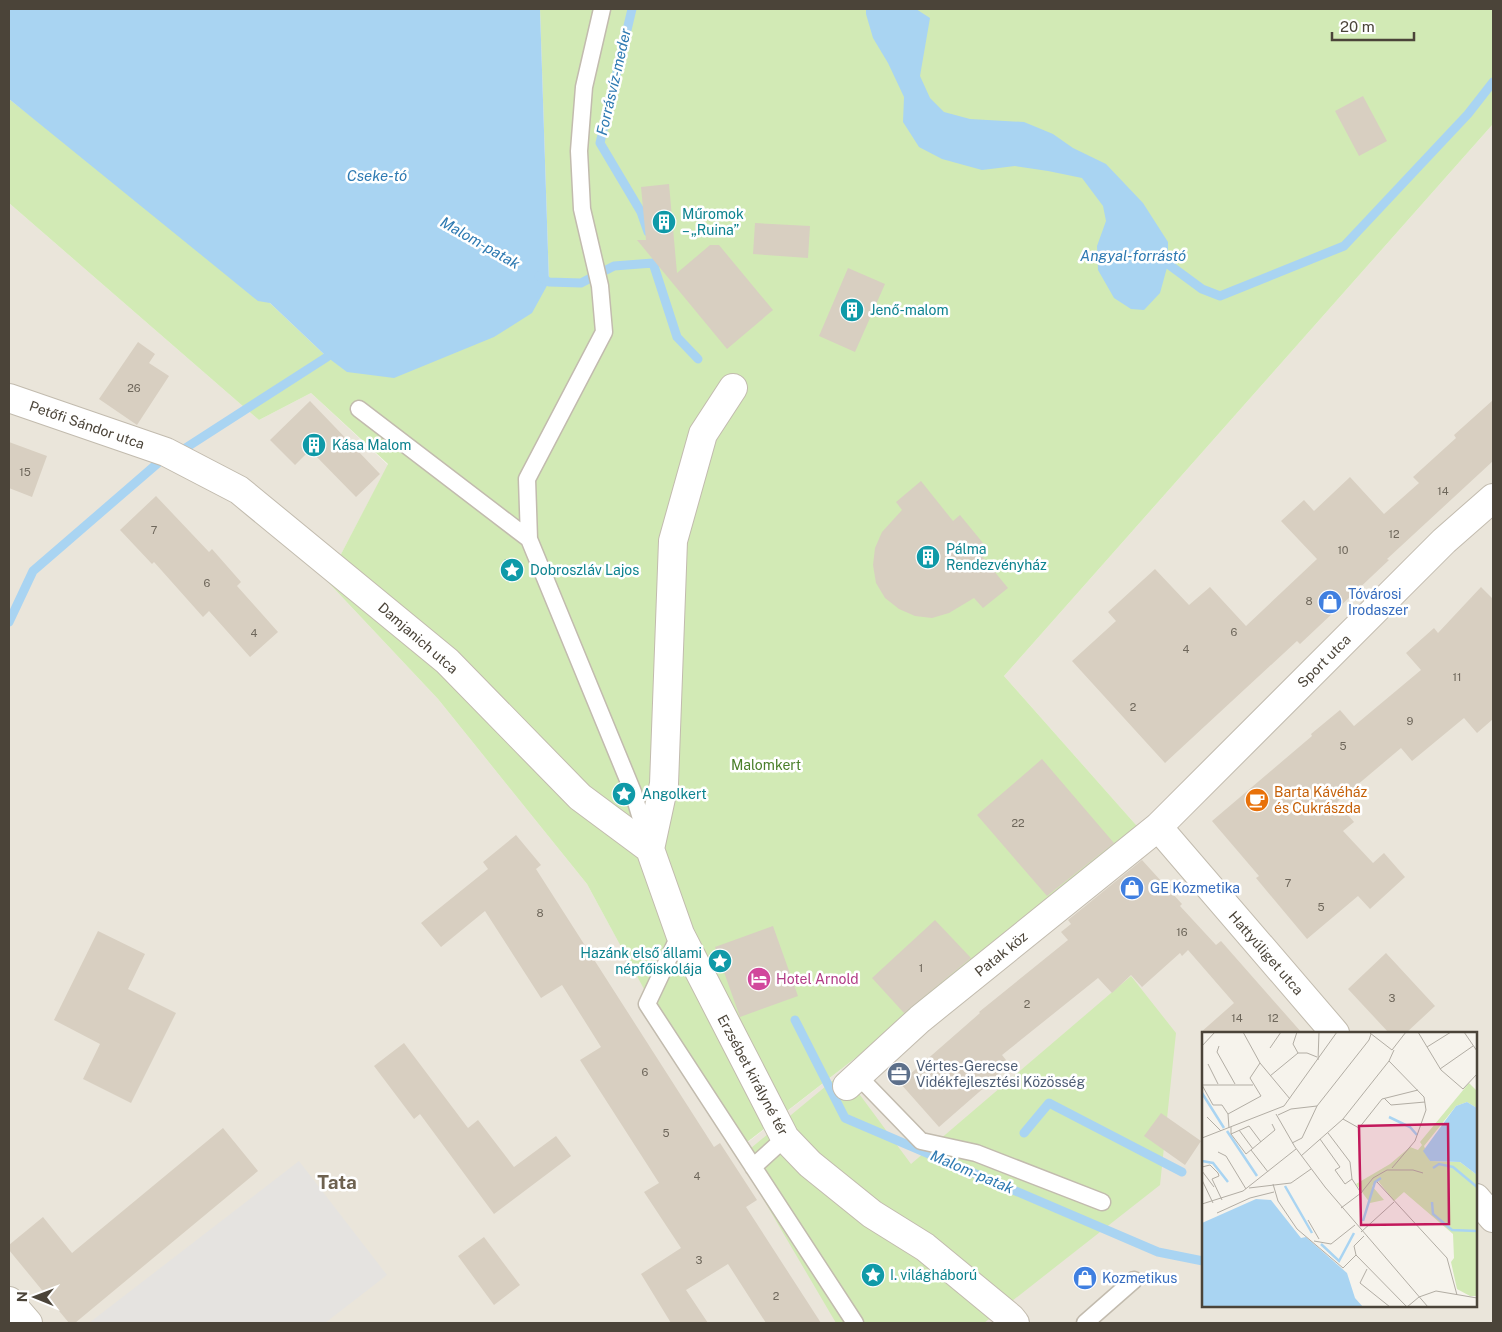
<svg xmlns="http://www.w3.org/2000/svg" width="1502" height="1332" font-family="'Public Sans',sans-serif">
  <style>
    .residential { fill: #eae5da; fill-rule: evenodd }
    .green { fill: #d2eab5 }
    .parking { fill: #e5e3e0 }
    .water { fill: #a9d4f2 }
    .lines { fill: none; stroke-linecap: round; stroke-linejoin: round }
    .stream { stroke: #a9d4f2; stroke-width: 9 }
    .building { fill: #d8cfc1 }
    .service-casing { stroke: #c2bbae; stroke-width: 19 }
    .minor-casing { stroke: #c2bbae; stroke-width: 30 }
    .service { stroke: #fff; stroke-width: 16 }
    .minor { stroke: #fff; stroke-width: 28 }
    .labels { text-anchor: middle; stroke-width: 5; stroke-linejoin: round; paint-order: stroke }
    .number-label { font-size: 11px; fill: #6e675b }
    .culture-label { font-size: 14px; fill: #0d838f; stroke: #fff; text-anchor: start }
    .street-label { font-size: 14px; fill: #4b4439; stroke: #fff }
    .shop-label { font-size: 14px; fill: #366cbe; stroke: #fff; text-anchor: start }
    .park-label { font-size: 14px; fill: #4a7f2a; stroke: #fff }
    .food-label { font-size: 14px; fill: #c56008; stroke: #fff; text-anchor: start }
    .hotel-label { font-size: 14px; fill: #b23c85; stroke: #fff; text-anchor: start }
    .service-label { font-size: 14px; fill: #4e5e75; stroke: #fff; text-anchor: start }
    .water-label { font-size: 15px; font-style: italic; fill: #2e7ab2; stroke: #fff }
    .district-label { font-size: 19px; font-weight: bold; fill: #6e6250; stroke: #fff }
    .inset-river { fill: none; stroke: #a9d4f2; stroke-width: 2.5 }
    .inset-road { fill: none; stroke: #b2ada4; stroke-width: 1 }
    .view { fill: #c2185b; fill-opacity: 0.15; stroke: #c2185b; stroke-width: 2.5 }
    .inset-edge { fill: none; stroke: #4b4439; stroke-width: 2.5 }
  </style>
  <rect width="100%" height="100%" fill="#f6f3ec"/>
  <path class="residential" d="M1493,124V1323H9V203L259,420L311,393L388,465L327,581L438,699L587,884L734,1153L1143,833L1004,676ZM1203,1033H1476V1306H1203Z"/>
  <path class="green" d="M540,9H1493V124L1004,676L1144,834L733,1153L587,884L438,699L327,581L388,464L311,393L259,420L9,203V99L270,303L327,357L549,282Z
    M1131,976L1176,1033L1160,1185L984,1323H836L739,1158L843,1072L911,1164Z"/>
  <path class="parking" d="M299,1161L387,1275L325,1323H89Z"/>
  <path class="water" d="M9,9H540L549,282L532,313L494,337L394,378L347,372L327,357L270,303L258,301L9,99Z
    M866,9H916L930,18L920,76L930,98L944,112L970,119L1024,122L1053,134L1073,148L1106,164L1143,203L1168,242V264L1160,293L1144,310L1131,309L1114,298L1098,270L1097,246L1106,221L1103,206L1082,178L1048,171L1015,166L982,170L942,159L919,147L903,122L904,97L888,63L873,38L866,14Z"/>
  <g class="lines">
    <path class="stream" d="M632,9L600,143L641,212L648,232
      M1168,264L1202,289L1220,296L1344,246L1468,114L1493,82
      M539,276L549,282L581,283L614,266L653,263L677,337L698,359
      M184,449L327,357
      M9,622L33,571L158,463
      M795,1020L845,1118L1158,1252L1203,1261
      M1024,1133L1049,1103L1182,1172"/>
  </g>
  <path class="building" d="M1363,96L1387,141L1359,156L1335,111Z
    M669,184L677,273L710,245H719L773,310L727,349L637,240H646L641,187Z
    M755,223L810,226L808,258L753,254Z
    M848,268L885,284L855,352L819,336Z
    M138,342L155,354L149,363L169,376L137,425L99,399Z
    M1493,400V461L1387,559L1389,560L1300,644L1297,641L1165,763L1072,661L1116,621L1108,612L1155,569L1189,605L1210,587L1246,626L1317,559L1281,521L1304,500L1314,511L1350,477L1384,514L1419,483L1413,477L1456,438L1454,435Z
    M310,401L380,474L356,497L310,450L295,465L270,440Z
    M9,442L47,456L32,497L9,488Z
    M921,481L953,521L960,515L983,543L976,549L1008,588L983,608L974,598L949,613L932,618L915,616L899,609L885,598L876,583L873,565L875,548L882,532L902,510L896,502Z
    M156,496L209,552L212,549L241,582L237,586L278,632L250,657L209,611L203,617L154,562L152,564L120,530Z
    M1481,587L1493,599V719L1477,733L1464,718L1412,761L1401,748L1337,802L1354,822L1343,831L1373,863L1384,853L1405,877L1370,909L1358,896L1307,939L1256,878L1259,876L1212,821L1312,736L1311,734L1340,710L1354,726L1421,670L1406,653L1434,628L1438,633Z
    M1042,759L1114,843L1047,896L977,815Z
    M516,835L541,865L536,869L714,1147L720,1143L757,1200L746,1207L821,1323H766L728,1264L686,1290L708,1323H671L641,1274L681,1248L644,1192L659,1183L580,1060L601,1047L562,985L541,998L485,911L441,947L421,923L488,869L483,862Z
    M1142,860L1182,904L1180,906L1216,945L1221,941L1302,1033H1200L1234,1003L1188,950L1182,956L1180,953L1142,987L1131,975L1112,993L1098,978L1002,1055L1010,1065L939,1127L900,1083L980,1013L979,1012L1068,940L1061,932L1071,924L1068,920Z
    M935,920L971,958L904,1013L872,978Z
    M773,926L798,996L740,1017L715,947Z
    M98,931L145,954L128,989L176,1013L131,1103L83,1079L100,1044L54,1020Z
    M1386,953L1435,1006L1406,1033H1389L1348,989Z
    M404,1043L468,1128L478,1120L514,1167L556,1136L571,1156L494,1214L420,1114L414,1119L374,1066Z
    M1161,1113L1201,1141L1185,1165L1144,1136Z
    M223,1128L258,1171L75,1323H69L9,1250V1245L43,1217L72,1253Z
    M484,1237L520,1285L494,1305L458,1256Z"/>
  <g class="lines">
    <g class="service-casing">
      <path id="service" d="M602,9L584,87L579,151L582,209L600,286L604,332L527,479L529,539L633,792L648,842
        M359,409L529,539
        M680,934L647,1004L855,1323
        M858,1076L921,1141L976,1153L1102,1202
        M753,1167L785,1138
        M1085,1323L1134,1280"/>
    </g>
    <g class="minor-casing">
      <path id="minor" d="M9,398L166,452L239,490L447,661L580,797L650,849
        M1158,827L1335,1033
        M650,849L680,934L785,1138L810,1164L872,1214L925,1247L1011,1318L1015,1323
        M650,849L664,784L673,541L703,434L733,388
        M847,1086L920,1019L1158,827L1444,541L1493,498
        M1476,1198L1493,1218
        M9,1301L28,1323"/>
    </g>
    <use href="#service" class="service"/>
    <use href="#minor" class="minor"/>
  </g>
  <defs>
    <g id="building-disc" transform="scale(1.25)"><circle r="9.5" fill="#0f9aa8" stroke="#fff"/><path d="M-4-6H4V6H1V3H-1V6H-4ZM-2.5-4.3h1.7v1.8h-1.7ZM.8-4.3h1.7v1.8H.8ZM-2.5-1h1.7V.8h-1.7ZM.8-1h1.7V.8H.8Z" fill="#fff"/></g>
    <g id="sight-disc" transform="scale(1.25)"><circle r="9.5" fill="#0f9aa8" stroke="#fff"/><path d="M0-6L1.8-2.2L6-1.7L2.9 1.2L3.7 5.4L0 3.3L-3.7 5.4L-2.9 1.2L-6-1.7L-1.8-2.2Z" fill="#fff"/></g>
    <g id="shop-disc" transform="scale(1.25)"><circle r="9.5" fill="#3f7fe0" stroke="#fff"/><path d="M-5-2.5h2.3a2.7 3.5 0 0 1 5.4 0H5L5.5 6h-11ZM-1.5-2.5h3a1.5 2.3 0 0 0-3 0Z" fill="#fff"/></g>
    <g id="cafe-disc" transform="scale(1.25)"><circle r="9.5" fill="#e8710a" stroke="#fff"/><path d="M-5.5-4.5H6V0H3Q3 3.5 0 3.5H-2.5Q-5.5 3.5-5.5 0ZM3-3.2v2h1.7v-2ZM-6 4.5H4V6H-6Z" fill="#fff"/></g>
    <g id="hotel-disc" transform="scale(1.25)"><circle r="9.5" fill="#d1479c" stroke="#fff"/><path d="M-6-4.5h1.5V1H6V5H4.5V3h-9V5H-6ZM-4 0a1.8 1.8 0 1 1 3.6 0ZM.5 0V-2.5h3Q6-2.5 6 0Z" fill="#fff"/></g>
    <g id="office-disc" transform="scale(1.25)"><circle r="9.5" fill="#5c6f8a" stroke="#fff"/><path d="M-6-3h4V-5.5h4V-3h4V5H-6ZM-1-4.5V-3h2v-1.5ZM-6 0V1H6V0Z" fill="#fff"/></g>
  </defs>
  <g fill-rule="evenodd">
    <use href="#building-disc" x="664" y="222"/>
    <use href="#building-disc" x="852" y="310"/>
    <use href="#building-disc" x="314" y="445"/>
    <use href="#building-disc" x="928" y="557"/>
    <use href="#sight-disc" x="512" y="570"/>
    <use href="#shop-disc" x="1330" y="602"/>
    <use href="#sight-disc" x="624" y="794"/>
    <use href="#cafe-disc" x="1257" y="800"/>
    <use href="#shop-disc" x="1132" y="888"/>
    <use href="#sight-disc" x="720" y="961"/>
    <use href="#hotel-disc" x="759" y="979"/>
    <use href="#office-disc" x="899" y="1074"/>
    <use href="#sight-disc" x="873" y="1275"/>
    <use href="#shop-disc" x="1085" y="1278"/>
  </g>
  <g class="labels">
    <g class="number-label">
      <text x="134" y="392">26</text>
      <text x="25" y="476">15</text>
      <text x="1443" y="495">14</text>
      <text x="154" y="534">7</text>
      <text x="1394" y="538">12</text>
      <text x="1343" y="554">10</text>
      <text x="207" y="587">6</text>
      <text x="1309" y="605">8</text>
      <text x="1234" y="636">6</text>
      <text x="254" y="637">4</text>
      <text x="1186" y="653">4</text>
      <text x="1457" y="681">11</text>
      <text x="1133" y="711">2</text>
      <text x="1410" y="725">9</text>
      <text x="1343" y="750">5</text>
      <text x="1018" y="827">22</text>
      <text x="1288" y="887">7</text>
      <text x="1321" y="911">5</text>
      <text x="540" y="917">8</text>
      <text x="1182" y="936">16</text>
      <text x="921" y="972">1</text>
      <text x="1392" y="1002">3</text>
      <text x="1027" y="1008">2</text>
      <text x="1237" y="1022">14</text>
      <text x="1273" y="1022">12</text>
      <text x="645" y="1076">6</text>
      <text x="666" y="1137">5</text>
      <text x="697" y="1180">4</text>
      <text x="699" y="1264">3</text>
      <text x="776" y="1300">2</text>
    </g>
    <g class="culture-label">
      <text x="682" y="219">Műromok<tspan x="682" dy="16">– „Ruina”</tspan></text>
      <text x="870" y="315">Jenő-malom</text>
      <text x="332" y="450">Kása Malom</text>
      <text x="946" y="554">Pálma<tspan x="946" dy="16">Rendezvényház</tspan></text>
      <text x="530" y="575">Dobroszláv Lajos</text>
      <text x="642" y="799">Angolkert</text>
      <text x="702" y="958" text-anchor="end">Hazánk első állami<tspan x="702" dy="16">népfőiskolája</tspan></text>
      <text x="890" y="1280">I. világháború</text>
    </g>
    <g class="street-label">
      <text transform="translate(87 425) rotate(19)" y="5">Petőfi Sándor utca</text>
      <text transform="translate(418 638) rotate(41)" y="5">Damjanich utca</text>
      <text transform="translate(1324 661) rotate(-45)" y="5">Sport utca</text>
      <text transform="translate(1266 953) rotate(49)" y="5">Hattyúliget utca</text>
      <text transform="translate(1001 954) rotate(-39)" y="5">Patak köz</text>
      <text transform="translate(753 1075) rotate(62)" y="5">Erzsébet királyné tér</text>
    </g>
    <g class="shop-label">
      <text x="1348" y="599">Tóvárosi<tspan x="1348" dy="16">Irodaszer</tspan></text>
      <text x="1150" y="893">GE Kozmetika</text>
      <text x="1102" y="1283">Kozmetikus</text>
    </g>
    <g class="park-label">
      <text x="766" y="770">Malomkert</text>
    </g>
    <g class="food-label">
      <text x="1274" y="797">Barta Kávéház<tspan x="1274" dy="16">és Cukrászda</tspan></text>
    </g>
    <g class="hotel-label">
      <text x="776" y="984">Hotel Arnold</text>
    </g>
    <g class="service-label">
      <text x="916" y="1071">Vértes-Gerecse<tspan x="916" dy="16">Vidékfejlesztési Közösség</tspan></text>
    </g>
    <g class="water-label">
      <text transform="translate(614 82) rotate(-77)" y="5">Forrásvíz-meder</text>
      <text x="377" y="181">Cseke-tó</text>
      <text transform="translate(480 243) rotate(30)" y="5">Malom-patak</text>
      <text x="1133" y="261">Angyal-forrástó</text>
      <text transform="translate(972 1172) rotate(23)" y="5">Malom-patak</text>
    </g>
    <g class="district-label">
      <text x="337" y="1189">Tata</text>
    </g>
  </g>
  <g transform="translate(1202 1032)">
    <rect width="275" height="275" fill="#f6f3ec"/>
    <path d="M267,51L275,59V76L265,70L254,74L222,114L228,129L258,130L275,143V264H268L255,257L249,230L252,226L251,202L202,160L192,169L176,149L170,154L182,168L168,171L154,152L188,132L208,115L216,118L220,113L218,110Z" fill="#d2eab5"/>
    <path d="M265,70L275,76V143L258,130L228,129L221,119L254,74ZM54,167L69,168L99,206L104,205L145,241L153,266L161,275H0V191Z" fill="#a9d4f2"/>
    <path class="inset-river" d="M0,61L22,96M187,85L208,95L215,103M25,99L55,144M0,129L11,131L26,150M231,136L237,132L251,135L275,155M83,154L110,201M230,170L231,182L250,198L275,199M161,189L173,150L179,146M119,212L137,229L152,201"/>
    <path class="inset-road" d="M41,0L58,31L88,67M95,0L91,12L96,21M216,0L239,38L261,57L275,42M262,0L275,19M168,1L190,18L204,0M0,14L13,0M17,14L15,20L33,52M225,15L249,0M68,16L79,0M116,28L117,0M187,29L222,65L224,78L213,109L190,136M6,32L16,52M238,37L271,14M68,44L96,21H105L115,25M0,53L11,73H20L26,82L27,96M0,53H51M182,66L189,73L223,70M26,82L59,64L48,46L58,31M74,82L93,115L123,155L226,275M76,83L89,77L115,74L167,8L169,2M5,85L19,99M141,87L157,96L180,67L216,58M29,95V102L44,122L73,98L70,92M37,98L51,117M126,101L148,130L150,147L159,161M29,102L47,94L59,110M0,106L82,74L135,0M118,107L138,135L133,138L143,152L150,147M90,111L100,106L115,74M49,118L66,140M16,120L24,124L44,157M99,124L141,87L187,29L192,18M0,135L8,133L16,141L17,144L10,147L20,168M0,139L12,155M0,148L11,171M175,150L245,226L255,263M71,152L76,169L95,197L141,236L154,223M47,156L89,151L109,137M0,172L41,159L94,117M139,176L159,161L171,146L185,138H211L221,141M15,181L48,166L72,160M106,188L117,207M159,200L192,170M162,204L152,214L154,223L205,275M112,209L129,212L153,193M165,237L158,251L188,275M205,275L217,265L234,259L275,266"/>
    <path class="view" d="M246,92L247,192L159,193L157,94Z"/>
    <rect width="275" height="275" class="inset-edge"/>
  </g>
  <rect width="1502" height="1332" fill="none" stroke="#4b4439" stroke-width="20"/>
  <g transform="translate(35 1297) rotate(271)" stroke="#ffffff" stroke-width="4" paint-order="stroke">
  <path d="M0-4L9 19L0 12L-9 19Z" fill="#4b4439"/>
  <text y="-8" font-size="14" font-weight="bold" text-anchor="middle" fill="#4b4439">N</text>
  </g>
  <path d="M1332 32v8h82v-8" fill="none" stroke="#4b4439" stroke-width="2.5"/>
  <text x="1340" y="32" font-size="15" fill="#4b4439" stroke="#ffffff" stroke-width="4" paint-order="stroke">20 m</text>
</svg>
